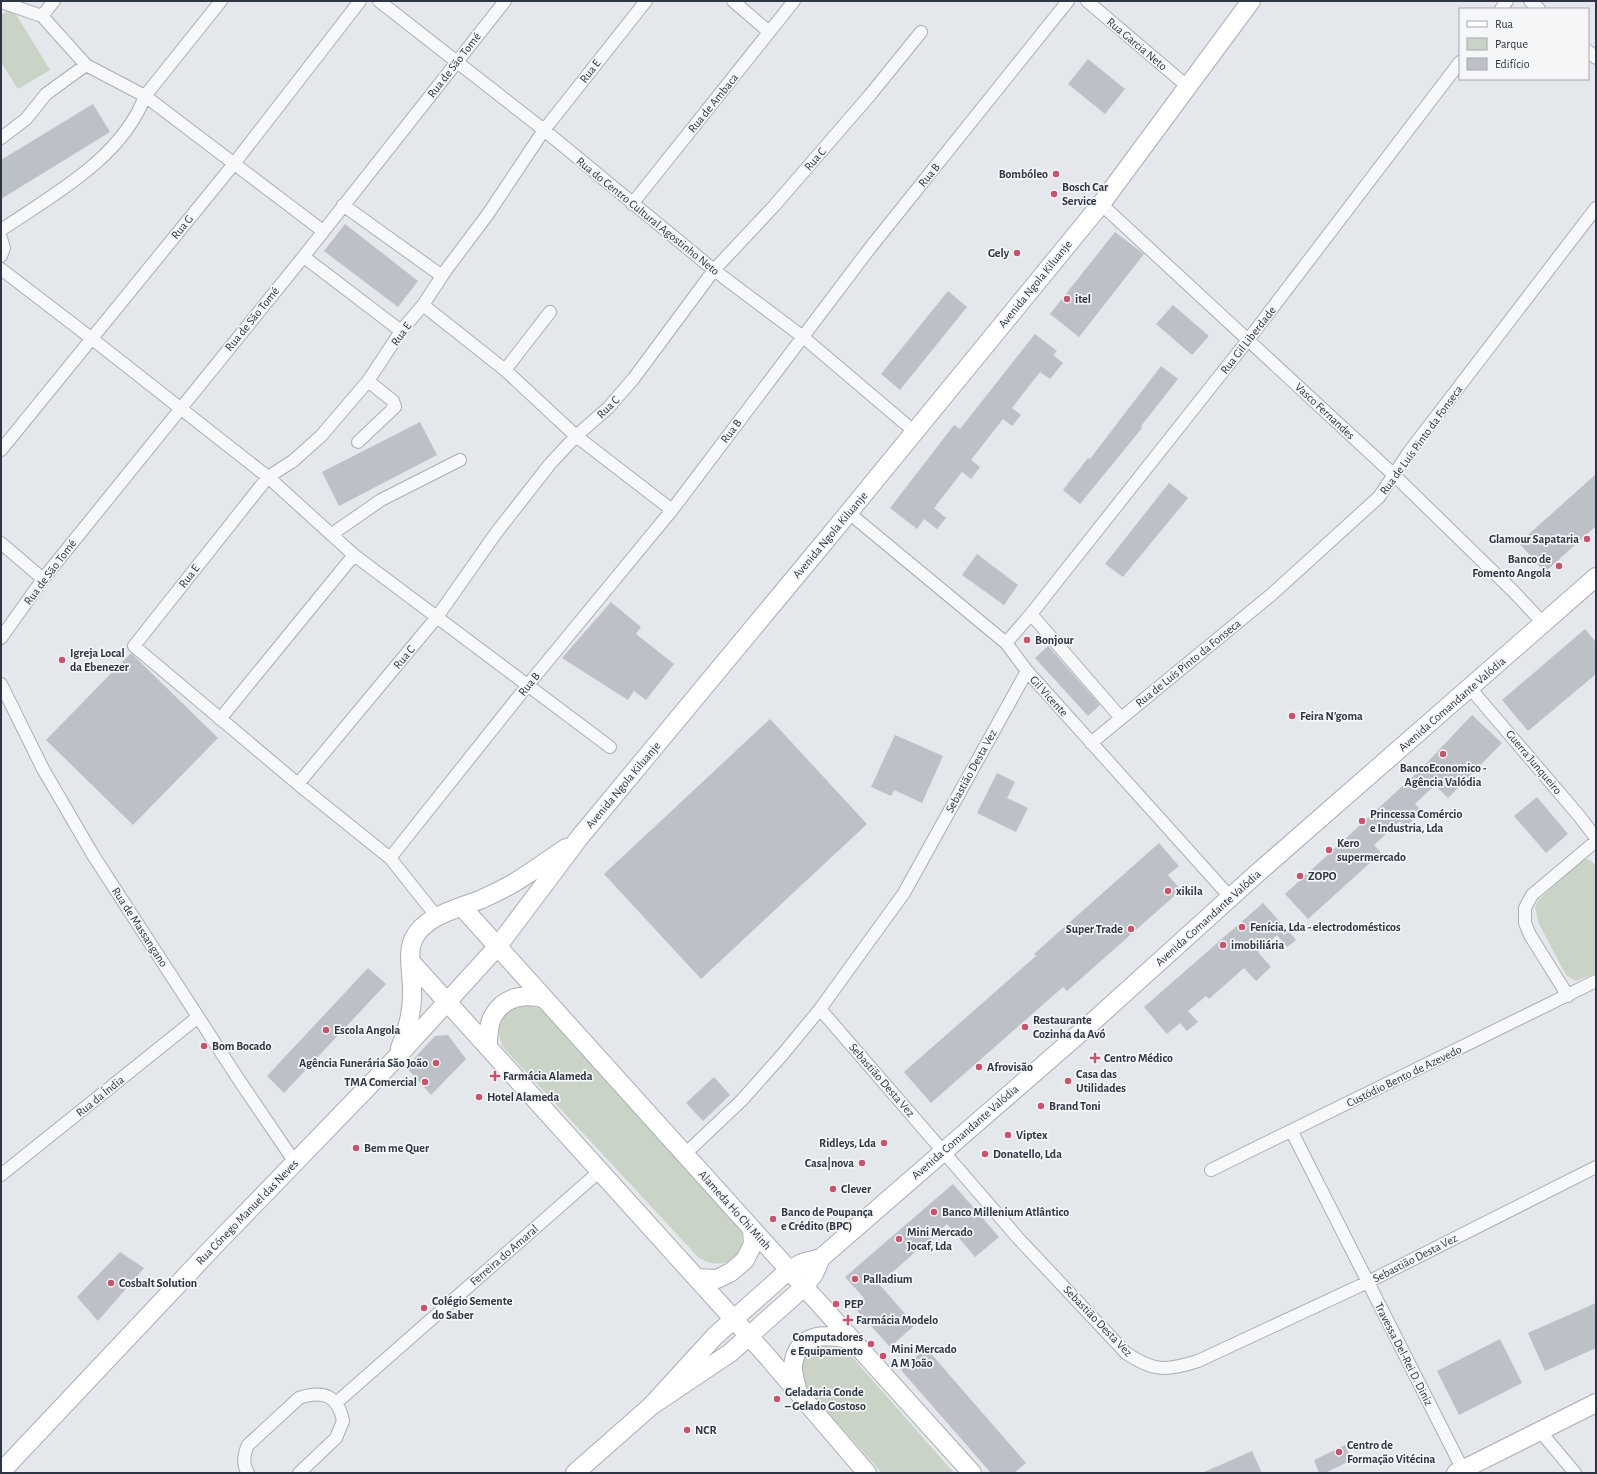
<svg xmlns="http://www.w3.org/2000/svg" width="1597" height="1474" font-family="'Alegreya Sans',sans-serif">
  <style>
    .green { fill: #cad4c6 }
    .building { fill: #bcc1c7 }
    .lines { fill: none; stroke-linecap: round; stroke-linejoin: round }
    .street-casing { stroke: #a9aeb5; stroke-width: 14 }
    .secondary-casing { stroke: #a9aeb5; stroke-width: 20 }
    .street { stroke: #f7f8f9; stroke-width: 12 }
    .secondary { stroke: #fff; stroke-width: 18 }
    .poi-dot { fill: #c5546c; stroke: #f4f6f8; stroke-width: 1.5 }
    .labels { text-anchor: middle; stroke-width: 3.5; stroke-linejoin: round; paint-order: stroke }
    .street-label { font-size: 12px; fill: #2d3642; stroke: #f4f6f8 }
    .poi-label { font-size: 12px; font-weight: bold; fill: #2d3642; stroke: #f4f6f8; text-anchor: start }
  </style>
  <rect width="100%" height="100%" fill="#e4e7eb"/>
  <path class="green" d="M12,8L50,70L18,89L1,62V15Z
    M1588,859L1596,865V973L1576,981L1566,975L1539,924L1535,907L1538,901L1580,860Z
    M526,1005L544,1010L739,1223C751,1253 727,1274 699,1258L503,1047C493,1025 502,1008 526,1005Z
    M819,1345H835L845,1349L954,1473H882L804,1385C796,1368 801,1353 819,1345Z"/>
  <path class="building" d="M1088,59L1125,89L1105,114L1068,84Z
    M93,104L110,132L1,199V160Z
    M345,224L418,281L398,307L324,251Z
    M1115,232L1144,254L1079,337L1050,314Z
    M948,291L967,307L900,390L881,374Z
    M1173,305L1209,336L1192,355L1156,324Z
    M1035,334L1057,351L1053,355L1063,363L1050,379L1040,372L1012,408L1021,415L1012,426L1003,419L971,460L980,467L971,479L962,472L934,508L946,518L937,529L924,519L917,529L890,508L954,425L960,429Z
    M1161,366L1178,379L1141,426L1142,428L1080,504L1063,490L1088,458L1090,459Z
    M420,422L437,455L339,506L322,472Z
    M1596,474V526L1545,572L1519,543Z
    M1169,483L1188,498L1123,577L1105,564Z
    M977,554L1018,585L1004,605L962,575Z
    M611,602L641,627L636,634L674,664L646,700L634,691L628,700L562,658Z
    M1585,629L1596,642V674L1528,731L1502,700Z
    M1048,646L1100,705L1088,716L1035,658Z
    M131,653L218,738L133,825L46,740Z
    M1472,715L1502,743L1448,798L1435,785L1415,804L1423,812L1405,827L1400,821L1374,845L1381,853L1308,919L1285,894L1420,770Z
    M770,719L867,824L701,979L604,874Z
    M895,735L943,756L922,803L894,790L891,796L871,787Z
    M997,773L1015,782L1007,798L1028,808L1016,832L977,813Z
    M1537,797L1568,834L1546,853L1514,816Z
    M1159,843L1179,866L1168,875L1181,890L1067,991L1063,987L931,1103L904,1072L1036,956L1034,954Z
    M1263,903L1296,940L1287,947L1277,935L1258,952L1271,967L1256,981L1244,968L1209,999L1206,996L1188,1011L1198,1022L1187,1031L1180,1023L1167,1034L1144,1007Z
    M368,968L386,984L284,1093L267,1076Z
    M448,1035L466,1059L431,1095L406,1067L435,1036Z
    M714,1077L730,1095L703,1121L686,1103Z
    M953,1184L999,1237L975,1257L947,1224L879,1284L915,1325L890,1347L854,1307L864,1298L845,1277Z
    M120,1252L144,1268L98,1321L77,1297Z
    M1596,1303V1348L1545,1371L1528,1333Z
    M1500,1339L1522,1383L1459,1415L1437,1371Z
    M926,1348L1026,1463L1014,1473H991L901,1370Z
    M1345,1445L1352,1460L1325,1473H1319L1314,1460Z
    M1252,1451L1262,1473H1202Z"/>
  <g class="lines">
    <g class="street-casing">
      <path id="street" d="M379,1L544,130L714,270L803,337L915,432
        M733,1L769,32
        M1087,1L1187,86
        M1530,1L1539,9
        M1,2L42,16L86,65L145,96L323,231
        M1501,9L1507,1
        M42,16L54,1
        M1588,51L1596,58
        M1,138L26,119L46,94L86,65
        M632,204L794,1
        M1101,204L1394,475L1514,592L1544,624
        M343,205L442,276
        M1,230C53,195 122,158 145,96L221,1
        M1,238L4,248L1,256
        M304,257L401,331
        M1,269L91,338L268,477L354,555L610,747
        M423,305L505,370L576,436L672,510
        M505,370L550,312
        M358,442L395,407L393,401L368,381
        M1,450L233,165L360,1
        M849,513L1006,643L1027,671L1231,898
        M332,534L381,500L460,460
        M1,543L43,579
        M1031,614L1121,718
        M1,638L43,579L300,261L505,1
        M1006,643L1031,614L1248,340L1460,62
        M1,684L43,769L93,855L239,1080L294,1161
        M1470,688L1580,817L1596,838
        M220,719L354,555
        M1091,743L1271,595L1379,497L1409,452L1596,208
        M298,784L437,617L496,533L550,464L576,436L608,408L634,378L714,270L774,206L870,95L921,32
        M390,858L527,686L672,510L870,248L1068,1
        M437,917L390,858L298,784L134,646L268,477L293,461L321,436L368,381L401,331L423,305L446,270L488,214L544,130L646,1
        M1568,996L1530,935L1525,923V908L1532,895L1596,841
        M820,1009L1018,1238L1126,1353C1154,1372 1167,1371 1198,1361L1368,1282L1596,1167
        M1292,1132L1463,1470
        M685,1154L742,1100L783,1054L820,1009L904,893L1027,671
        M1211,1170L1596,981
        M1,1175L198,1017
        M336,1403L601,1170
        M1540,1431L1575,1473
        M248,1473C242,1464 244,1454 248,1445L299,1398C323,1390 338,1395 343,1421L336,1438L299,1473"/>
    </g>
    <g class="secondary-casing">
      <path id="secondary" d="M462,907L972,1473
        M411,962L766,1355L867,1473
        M488,1047C488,1037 488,1025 493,1016C504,996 526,993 545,999
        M400,1048C408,1029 413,1009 412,989C412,973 407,954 413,940C424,915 460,908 482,899C493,894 503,889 512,884C531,873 548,860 566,848
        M697,1278L717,1279L731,1272L745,1260L753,1244L752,1229
        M797,1390C796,1382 792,1373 793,1365C798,1331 827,1334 852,1340
        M651,1406L730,1353L749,1336L804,1287L814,1274L821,1258L1087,1027L1253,877L1596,577
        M1,1472L216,1244L395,1059L498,946L579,838L836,528L1101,204L1251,1
        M575,1473L651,1406L715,1336L789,1270L802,1263L821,1258
        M1456,1473L1596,1403"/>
    </g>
    <use href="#street" class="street"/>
    <use href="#secondary" class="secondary"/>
  </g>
  <g class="poi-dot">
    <circle cx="1056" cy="174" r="4"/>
    <circle cx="1054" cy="194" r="4"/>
    <circle cx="1017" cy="253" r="4"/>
    <circle cx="1067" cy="299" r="4"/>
    <circle cx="1587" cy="539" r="4"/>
    <circle cx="1559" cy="566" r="4"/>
    <circle cx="1027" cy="640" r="4"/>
    <circle cx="62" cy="660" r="4"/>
    <circle cx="1292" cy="716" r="4"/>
    <circle cx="1443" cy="754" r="4"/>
    <circle cx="1362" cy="821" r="4"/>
    <circle cx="1329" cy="850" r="4"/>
    <circle cx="1300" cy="876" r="4"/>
    <circle cx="1168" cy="891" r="4"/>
    <circle cx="1242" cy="927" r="4"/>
    <circle cx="1131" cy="929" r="4"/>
    <circle cx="1223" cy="945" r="4"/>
    <circle cx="1025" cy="1027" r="4"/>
    <circle cx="326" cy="1030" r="4"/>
    <circle cx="204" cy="1046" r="4"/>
    <path d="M1093 1052h4v4h4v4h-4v4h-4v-4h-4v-4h4z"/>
    <circle cx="436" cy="1063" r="4"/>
    <circle cx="979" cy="1067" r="4"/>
    <path d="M493 1070h4v4h4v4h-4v4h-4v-4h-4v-4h4z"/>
    <circle cx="1068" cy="1081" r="4"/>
    <circle cx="425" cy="1082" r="4"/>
    <circle cx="479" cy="1097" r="4"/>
    <circle cx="1041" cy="1106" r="4"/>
    <circle cx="1008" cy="1135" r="4"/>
    <circle cx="884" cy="1143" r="4"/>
    <circle cx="356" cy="1148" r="4"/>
    <circle cx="985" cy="1154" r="4"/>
    <circle cx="862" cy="1163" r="4"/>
    <circle cx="833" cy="1189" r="4"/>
    <circle cx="934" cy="1212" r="4"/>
    <circle cx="773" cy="1219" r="4"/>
    <circle cx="899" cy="1239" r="4"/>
    <circle cx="855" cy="1279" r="4"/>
    <circle cx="111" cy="1283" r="4"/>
    <circle cx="836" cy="1304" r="4"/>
    <circle cx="424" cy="1308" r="4"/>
    <path d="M846 1314h4v4h4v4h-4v4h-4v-4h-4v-4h4z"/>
    <circle cx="871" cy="1344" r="4"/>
    <circle cx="883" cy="1356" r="4"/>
    <circle cx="777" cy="1399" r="4"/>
    <circle cx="687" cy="1430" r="4"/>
    <circle cx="1339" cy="1452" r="4"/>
  </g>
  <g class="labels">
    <g class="street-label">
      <text transform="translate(1137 44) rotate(40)" y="4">Rua Garcia Neto</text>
      <text transform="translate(454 65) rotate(-52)" y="4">Rua de São Tomé</text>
      <text transform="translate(590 71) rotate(-52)" y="4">Rua E</text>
      <text transform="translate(713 103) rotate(-51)" y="4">Rua de Ambaca</text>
      <text transform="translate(815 159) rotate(-49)" y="4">Rua C</text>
      <text transform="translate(929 175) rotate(-51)" y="4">Rua B</text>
      <text transform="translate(648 216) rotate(39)" y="4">Rua do Centro Cultural Agostinho Neto</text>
      <text transform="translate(182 227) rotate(-51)" y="4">Rua G</text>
      <text transform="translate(1035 284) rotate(-51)" y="4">Avenida Ngola Kiluanje</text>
      <text transform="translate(252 319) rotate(-51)" y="4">Rua de São Tomé</text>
      <text transform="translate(401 334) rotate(-54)" y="4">Rua E</text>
      <text transform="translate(1248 340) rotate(-52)" y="4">Rua Gil Liberdade</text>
      <text transform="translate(608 407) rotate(-45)" y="4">Rua C</text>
      <text transform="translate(1325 411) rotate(43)" y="4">Vasco Fernandes</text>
      <text transform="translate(731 431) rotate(-53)" y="4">Rua B</text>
      <text transform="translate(1421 440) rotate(-54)" y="4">Rua de Luís Pinto da Fonseca</text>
      <text transform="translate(830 535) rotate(-50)" y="4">Avenida Ngola Kiluanje</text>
      <text transform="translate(50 572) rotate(-53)" y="4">Rua de São Tomé</text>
      <text transform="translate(189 576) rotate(-52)" y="4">Rua E</text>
      <text transform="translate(404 657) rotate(-50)" y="4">Rua C</text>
      <text transform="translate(1188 663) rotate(-39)" y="4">Rua de Luís Pinto da Fonseca</text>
      <text transform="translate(529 684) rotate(-51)" y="4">Rua B</text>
      <text transform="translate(1049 696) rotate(48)" y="4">Gil Vicente</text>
      <text transform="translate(1452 704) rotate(-41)" y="4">Avenida Comandante Valódia</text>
      <text transform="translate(1534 762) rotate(50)" y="4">Guerra Junqueiro</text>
      <text transform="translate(971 771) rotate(-61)" y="4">Sebastião Desta Vez</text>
      <text transform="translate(623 785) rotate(-50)" y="4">Avenida Ngola Kiluanje</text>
      <text transform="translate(1208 918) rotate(-42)" y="4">Avenida Comandante Valódia</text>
      <text transform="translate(140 927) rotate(57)" y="4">Rua de Massangano</text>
      <text transform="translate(1404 1076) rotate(-26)" y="4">Custódio Bento de Azevedo</text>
      <text transform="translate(882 1080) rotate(49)" y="4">Sebastião Desta Vez</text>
      <text transform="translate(100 1096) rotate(-39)" y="4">Rua da Índia</text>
      <text transform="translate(965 1132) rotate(-41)" y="4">Avenida Comandante Valódia</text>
      <text transform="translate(735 1210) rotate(48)" y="4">Alameda Ho Chi Minh</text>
      <text transform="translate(247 1212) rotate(-46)" y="4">Rua Cónego Manuel das Neves</text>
      <text transform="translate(504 1255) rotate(-41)" y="4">Ferreira do Amaral</text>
      <text transform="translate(1415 1258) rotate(-27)" y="4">Sebastião Desta Vez</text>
      <text transform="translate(1098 1321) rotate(46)" y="4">Sebastião Desta Vez</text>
      <text transform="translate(1404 1354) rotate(63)" y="4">Travessa Del-Rei D. Diniz</text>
    </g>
    <g class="poi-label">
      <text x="1048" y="178" text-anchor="end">Bombóleo</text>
      <text x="1062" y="191">Bosch Car<tspan x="1062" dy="14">Service</tspan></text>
      <text x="1009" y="257" text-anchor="end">Gely</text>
      <text x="1075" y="303">itel</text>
      <text x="1579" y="543" text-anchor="end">Glamour Sapataria</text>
      <text x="1551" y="563" text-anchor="end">Banco de<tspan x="1551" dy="14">Fomento Angola</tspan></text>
      <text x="1035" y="644">Bonjour</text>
      <text x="70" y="657">Igreja Local<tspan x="70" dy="14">da Ebenezer</tspan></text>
      <text x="1300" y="720">Feira N'goma</text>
      <text x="1443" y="772" text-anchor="middle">BancoEconomico -<tspan x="1443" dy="14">Agência Valódia</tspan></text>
      <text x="1370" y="818">Princessa Comércio<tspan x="1370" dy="14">e Industria, Lda</tspan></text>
      <text x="1337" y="847">Kero<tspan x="1337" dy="14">supermercado</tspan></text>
      <text x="1308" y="880">ZOPO</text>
      <text x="1176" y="895">xikila</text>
      <text x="1250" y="931">Fenícia, Lda - electrodomésticos</text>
      <text x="1123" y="933" text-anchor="end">Super Trade</text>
      <text x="1231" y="949">imobiliária</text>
      <text x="1033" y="1024">Restaurante<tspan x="1033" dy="14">Cozinha da Avó</tspan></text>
      <text x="334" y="1034">Escola Angola</text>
      <text x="212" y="1050">Bom Bocado</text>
      <text x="1104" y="1062">Centro Médico</text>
      <text x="428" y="1067" text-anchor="end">Agência Funerária São João</text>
      <text x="987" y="1071">Afrovisão</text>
      <text x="1076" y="1078">Casa das<tspan x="1076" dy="14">Utilidades</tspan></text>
      <text x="503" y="1080">Farmácia Alameda</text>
      <text x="417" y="1086" text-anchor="end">TMA Comercial</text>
      <text x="487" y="1101">Hotel Alameda</text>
      <text x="1049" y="1110">Brand Toni</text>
      <text x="1016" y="1139">Viptex</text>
      <text x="876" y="1147" text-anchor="end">Ridleys, Lda</text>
      <text x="364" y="1152">Bem me Quer</text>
      <text x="993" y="1158">Donatello, Lda</text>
      <text x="854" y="1167" text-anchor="end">Casa|nova</text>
      <text x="841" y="1193">Clever</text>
      <text x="781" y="1216">Banco de Poupança<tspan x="781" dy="14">e Crédito (BPC)</tspan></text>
      <text x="942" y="1216">Banco Millenium Atlântico</text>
      <text x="907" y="1236">Mini Mercado<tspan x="907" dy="14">Jocaf, Lda</tspan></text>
      <text x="863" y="1283">Palladium</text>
      <text x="119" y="1287">Cosbalt Solution</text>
      <text x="432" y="1305">Colégio Semente<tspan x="432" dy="14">do Saber</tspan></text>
      <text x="844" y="1308">PEP</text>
      <text x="856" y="1324">Farmácia Modelo</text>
      <text x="863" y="1341" text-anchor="end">Computadores<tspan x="863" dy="14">e Equipamento</tspan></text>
      <text x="891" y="1353">Mini Mercado<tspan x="891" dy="14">A M João</tspan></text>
      <text x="785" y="1396">Geladaria Conde<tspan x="785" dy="14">– Gelado Gostoso</tspan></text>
      <text x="695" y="1434">NCR</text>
      <text x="1347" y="1449">Centro de<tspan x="1347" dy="14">Formação Vitécina</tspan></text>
    </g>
  </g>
  <rect width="1597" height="1474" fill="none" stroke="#2d3642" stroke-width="4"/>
  <rect x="1459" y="8" width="130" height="72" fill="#f4f6f8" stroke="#a4a9af"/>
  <rect x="1467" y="21" width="20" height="6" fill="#ffffff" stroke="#a4a9af"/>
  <text x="1495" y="28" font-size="12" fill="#2d3642">Rua</text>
  <rect x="1467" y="38" width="20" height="12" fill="#cad4c6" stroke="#a4a9af"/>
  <text x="1495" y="48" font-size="12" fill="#2d3642">Parque</text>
  <rect x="1467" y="58" width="20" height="12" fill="#bcc1c7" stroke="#a4a9af"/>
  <text x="1495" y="68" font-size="12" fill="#2d3642">Edifício</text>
</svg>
